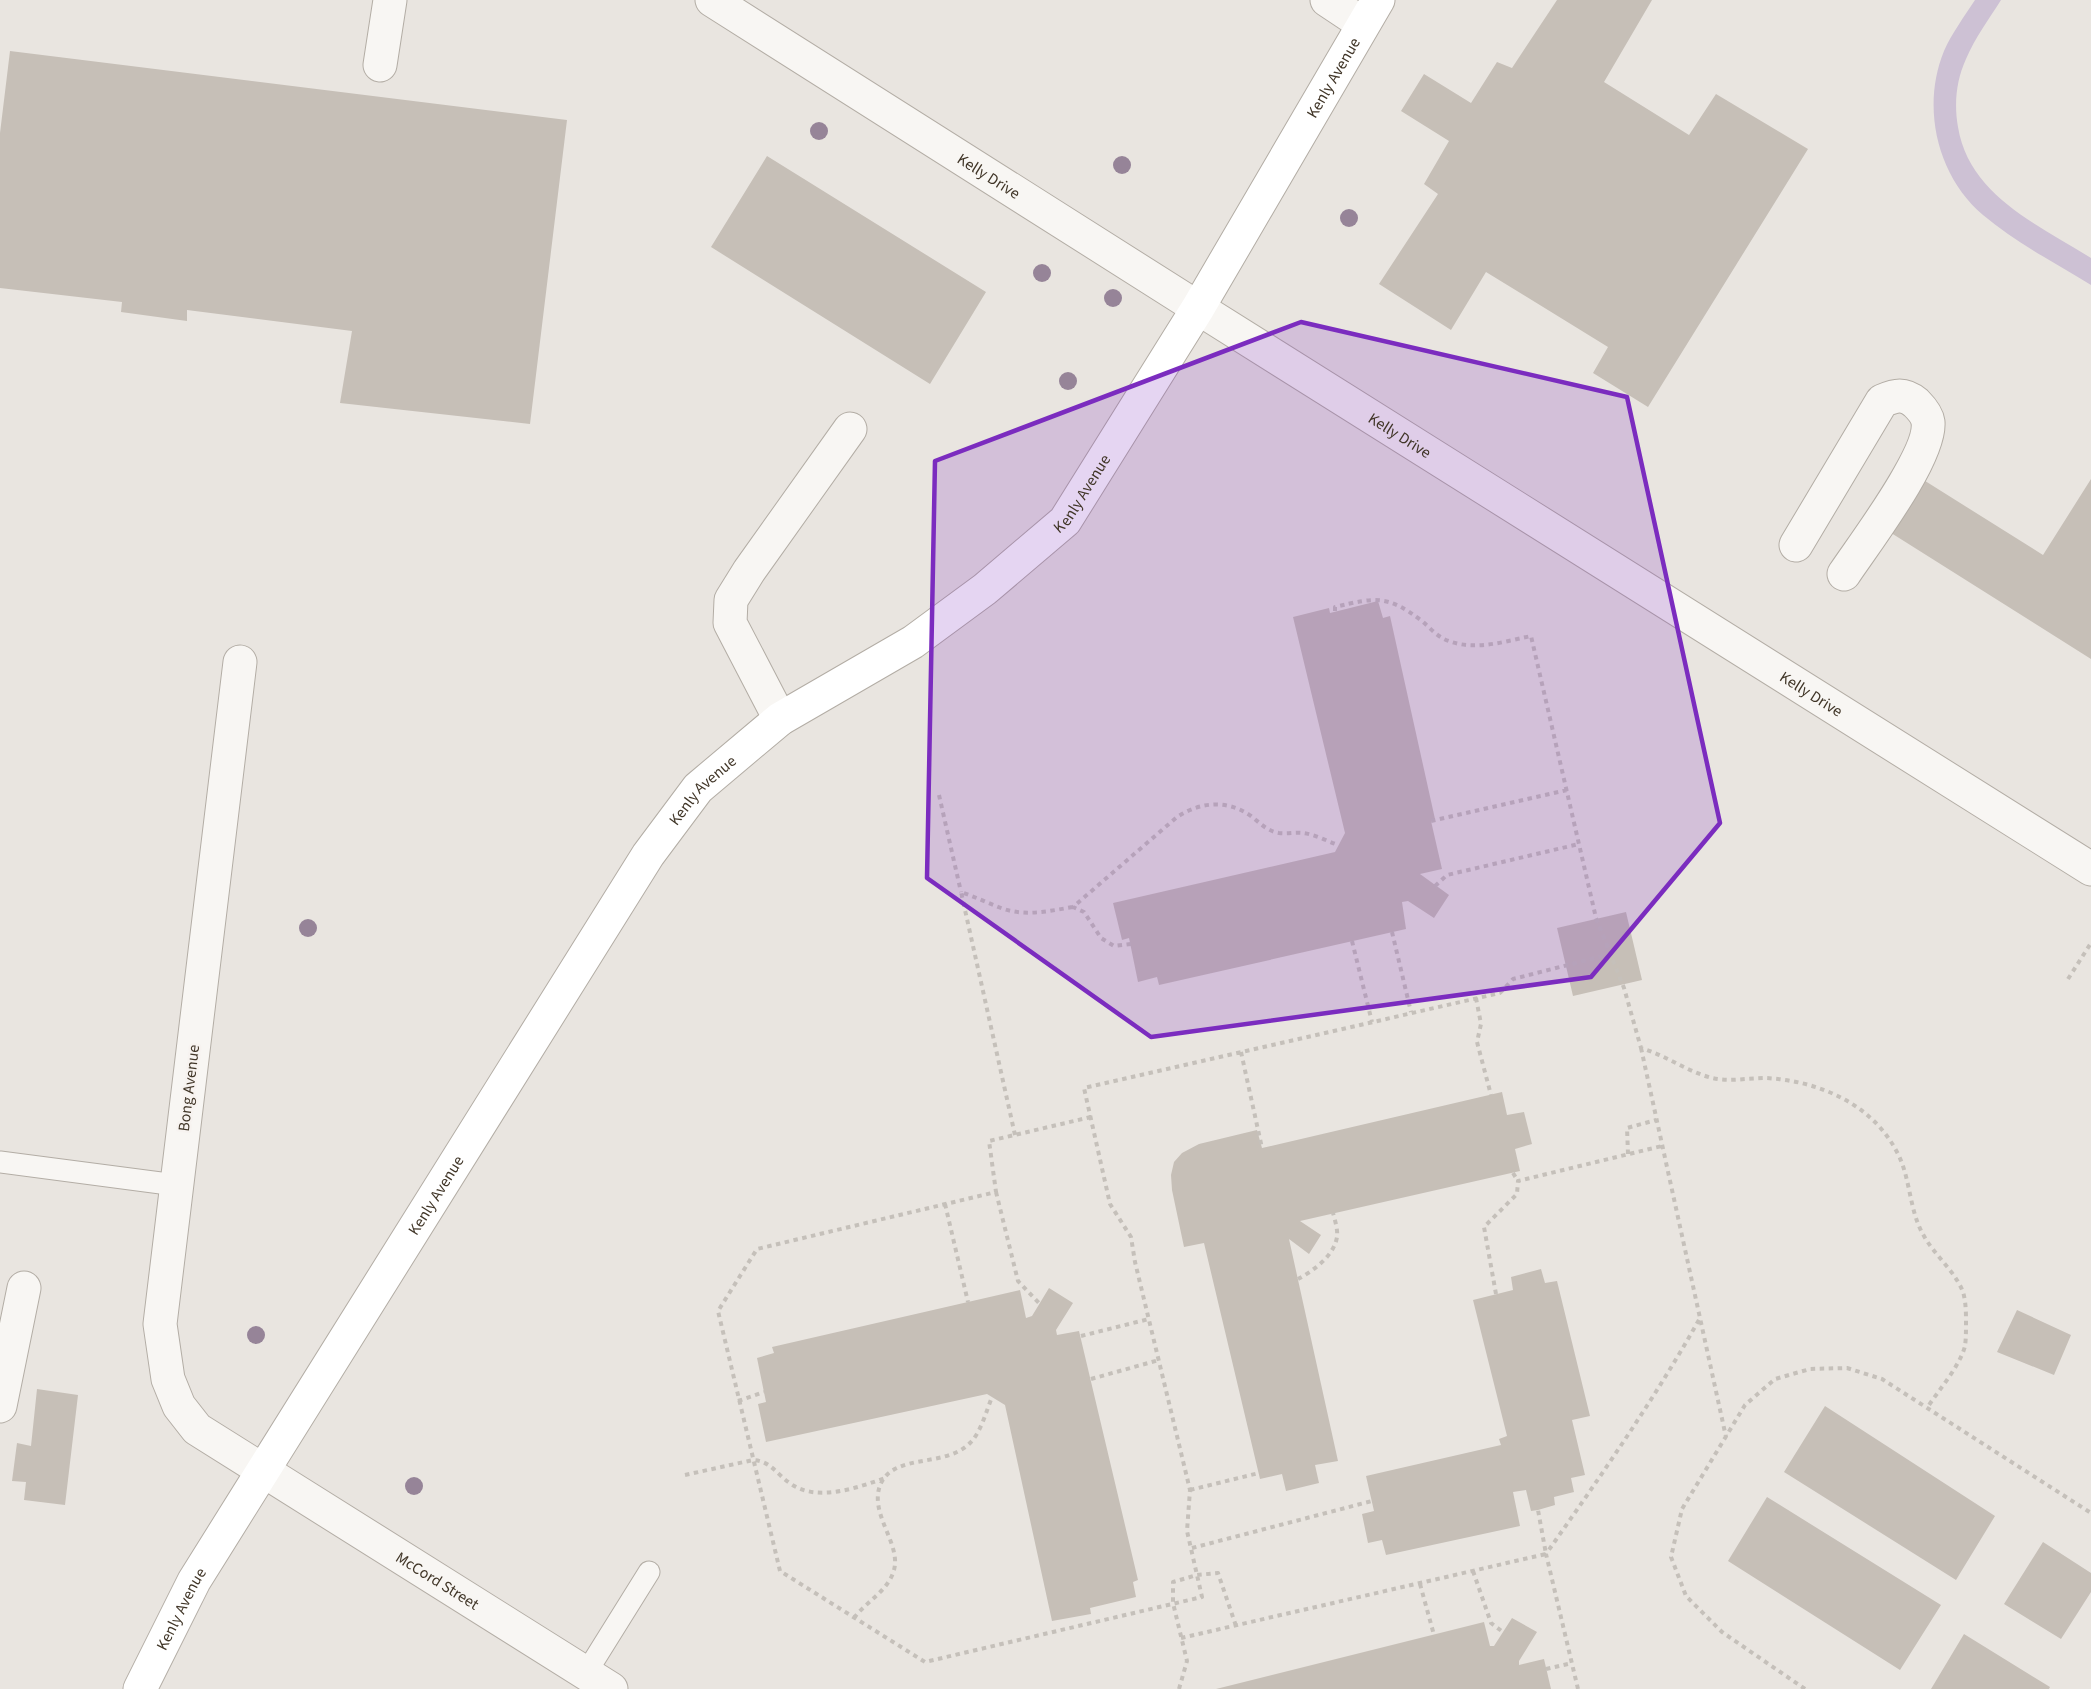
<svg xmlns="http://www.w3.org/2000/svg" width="2091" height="1689" font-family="'Source Sans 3',sans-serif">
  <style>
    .green { fill: #cdc1d4 }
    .building { fill: #c6bfb7 }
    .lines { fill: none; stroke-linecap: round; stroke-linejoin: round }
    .lane-casing { stroke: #b3ada5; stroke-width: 23 }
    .street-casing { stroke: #b3ada5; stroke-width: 35 }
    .secondary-casing { stroke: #b3ada5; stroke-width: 35 }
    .path { stroke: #c5c0ba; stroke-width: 4; stroke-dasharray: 4.5 4.5; stroke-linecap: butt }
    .lane { stroke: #f8f6f3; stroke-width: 21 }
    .street { stroke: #f8f6f3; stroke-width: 33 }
    .secondary { stroke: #fff; stroke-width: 33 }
    .tree { fill: #968498 }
    .marked { fill: #7b2cbf; fill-opacity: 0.2; stroke: #7b2cbf; stroke-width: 4.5; stroke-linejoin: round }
    .labels { text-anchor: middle; stroke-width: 5; stroke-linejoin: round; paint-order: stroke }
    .street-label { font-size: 16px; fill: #413628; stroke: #f7f3f0 }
  </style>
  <rect width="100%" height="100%" fill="#e9e5e0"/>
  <path class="green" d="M1975,0H2001C1989,19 1975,38 1966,59C1956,81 1954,104 1958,127C1969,195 2038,225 2091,258V285C2055,263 2015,242 1983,215C1937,176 1921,107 1944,51C1952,33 1964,17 1975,0Z"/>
  <path class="building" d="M1557,0H1652L1604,82L1689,135L1716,94L1808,149L1648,407L1593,373L1608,347L1486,272L1451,330L1379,284L1438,194L1424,184L1449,141L1401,111L1424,74L1471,103L1497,62L1512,68Z
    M10,51L567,120L530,424L340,403L352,331L187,310V321L121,312L122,302L0,288V133Z
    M767,156L986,292L930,384L711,247Z
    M1922,479L2043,555L2091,479V659L1888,531Z
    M1378,601L1383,618L1390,616L1435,819L1431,821L1442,869L1420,874L1449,895L1434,918L1408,901L1402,902L1406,929L1159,985L1157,977L1138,982L1129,938L1122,940L1113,903L1335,852L1345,833L1293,617L1329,608L1330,613Z
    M1626,912L1642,980L1573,996L1557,928Z
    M1502,1092L1507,1115L1524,1112L1532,1144L1515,1149L1520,1171L1300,1221L1321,1235L1309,1254L1289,1239L1338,1461L1315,1465L1319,1483L1286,1491L1282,1474L1260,1479L1204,1243L1184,1247L1172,1190L1171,1175L1174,1162L1182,1153L1199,1144L1257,1130L1262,1148Z
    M1541,1269L1545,1283L1557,1281L1590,1416L1572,1420L1585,1475L1571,1478L1574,1492L1554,1497L1555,1505L1538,1510L1531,1511L1526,1490L1513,1492L1520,1526L1386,1555L1382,1540L1368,1543L1362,1514L1374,1511L1366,1476L1501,1445L1499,1439L1507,1436L1473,1300L1513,1290L1511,1277Z
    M1049,1288L1073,1303L1056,1330L1057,1335L1079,1331L1138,1580L1133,1582L1136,1597L1090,1608L1091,1614L1052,1621L1005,1405L987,1394L766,1442L758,1404L766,1402L757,1358L774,1353L772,1347L1020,1290L1026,1318L1032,1316Z
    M2017,1310L2071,1335L2054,1375L1997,1352Z
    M37,1389L78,1395L65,1505L24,1500L26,1482L12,1481L17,1443L31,1446Z
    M1825,1406L1995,1516L1956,1580L1784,1472Z
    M1767,1497L1941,1605L1900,1670L1728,1561Z
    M2043,1542L2091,1573V1592L2061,1639L2004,1604Z
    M1512,1618L1537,1632L1519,1661V1665L1544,1659L1551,1689H1216L1484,1622L1490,1646H1494Z
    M1964,1634L2050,1687L2049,1689H1931Z"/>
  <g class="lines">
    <g class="lane-casing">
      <path id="lane" d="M0,1162L176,1185
        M586,1673L649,1572"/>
    </g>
    <g class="street-casing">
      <g id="street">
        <path id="s1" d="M712,0L1198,308L2091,869"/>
        <path d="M1327,0L1363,24"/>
        <path d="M380,65L390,0"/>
        <path d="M1796,545L1882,401C1896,395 1904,393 1916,403C1921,408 1927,415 1928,422C1932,455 1864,544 1844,574"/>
        <path id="s2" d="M240,662L160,1324L168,1379L179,1406L197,1429L611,1689"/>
        <path d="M780,719L730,623L731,600L749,571L850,429"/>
        <path d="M0,1406L24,1288"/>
      </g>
    </g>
    <g class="secondary-casing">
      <g id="secondary">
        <path id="s3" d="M140,1689L194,1581L648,855L698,788L780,719L913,642L985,589L1065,521L1198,308L1378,0"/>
      </g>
    </g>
    <path class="path" d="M1335,611V607C1376,597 1388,595 1422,621C1429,627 1436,635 1444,639C1471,652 1503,642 1531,636L1596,918L1624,988L1641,1048C1665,1055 1686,1071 1712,1078C1729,1082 1748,1078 1766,1078C1819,1081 1873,1104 1898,1154C1911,1180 1909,1211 1924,1236C1935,1256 1955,1271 1963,1292C1966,1302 1966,1313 1966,1323C1966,1331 1966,1339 1965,1346C1960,1366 1938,1391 1927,1408
      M939,795L961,892
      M1431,821L1567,790
      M1435,886L1447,875L1579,844
      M1392,932L1411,1012
      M1352,941L1372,1022
      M1131,944L1114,946L1101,938L1084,912L1073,907L1177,817C1200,802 1227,799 1251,816C1260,823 1267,831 1279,833C1287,834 1295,832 1303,833C1314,834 1327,841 1338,845
      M2068,979L2091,943
      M1476,998L1481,1024L1477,1042L1491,1095
      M1641,1048L1726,1437
      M1241,1052L1262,1148
      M1091,1117L989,1141L996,1192L757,1249L718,1311L780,1571L925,1662L1202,1597L1187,1531L1190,1490L1135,1262L1131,1237L1110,1204L1084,1088L1500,993L1513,979L1611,954
      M1015,1135L961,892C975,897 988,903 1001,908C1025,917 1049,911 1073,907
      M1628,1154L1627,1128L1656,1120
      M1513,1173L1518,1181
      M996,1192L1018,1281L1039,1303
      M945,1204L968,1302
      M1298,1279C1313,1271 1334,1256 1337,1237C1338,1230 1335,1220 1333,1213
      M1496,1294L1484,1227L1517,1194L1518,1181L1662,1146
      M1081,1336L1149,1319
      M1091,1379L1159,1360
      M738,1401L764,1392
      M685,1475L753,1460C771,1461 776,1474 791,1484C817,1502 857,1488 885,1478
      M1190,1490L1259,1473
      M1192,1548L1372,1501
      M1473,1571L1491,1623L1503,1632
      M1420,1584L1434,1635
      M854,1618C866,1602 886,1592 893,1573C904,1545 867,1514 881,1483C896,1453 945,1468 970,1443C981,1432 986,1412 992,1397
      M1181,1638L1546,1554L1538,1510
      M1546,1669L1572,1663
      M1179,1689L1187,1661L1173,1603V1582L1197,1575L1218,1573L1236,1626
      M1578,1689L1546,1554C1600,1477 1654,1400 1700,1318
      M1805,1689L1722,1632L1686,1596L1671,1557L1682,1509L1745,1405L1775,1379L1810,1369L1847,1368L1882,1379L2091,1513"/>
    <use href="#lane" class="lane"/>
    <use href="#street" class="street"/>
    <use href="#secondary" class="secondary"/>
  </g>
  <g class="tree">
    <circle cx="819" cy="131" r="9"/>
    <circle cx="1122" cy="165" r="9"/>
    <circle cx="1349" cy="218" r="9"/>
    <circle cx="1042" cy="273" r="9"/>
    <circle cx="1113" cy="298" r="9"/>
    <circle cx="1068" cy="381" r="9"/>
    <circle cx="308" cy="928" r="9"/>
    <circle cx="256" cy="1335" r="9"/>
    <circle cx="414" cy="1486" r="9"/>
  </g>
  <path class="marked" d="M1301,322L1627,397L1720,823L1591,977L1151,1037L927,878L935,461Z"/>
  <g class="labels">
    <g class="street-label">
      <text dy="6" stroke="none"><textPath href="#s3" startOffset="2034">Kenly Avenue</textPath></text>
      <text dy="6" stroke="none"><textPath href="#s1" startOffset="328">Kelly Drive</textPath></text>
      <text dy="6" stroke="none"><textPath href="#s1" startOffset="814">Kelly Drive</textPath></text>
      <text dy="6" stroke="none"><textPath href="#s3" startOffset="1548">Kenly Avenue</textPath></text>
      <text dy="6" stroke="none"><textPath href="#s1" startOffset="1300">Kelly Drive</textPath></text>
      <text dy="6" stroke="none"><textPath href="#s3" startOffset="1062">Kenly Avenue</textPath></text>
      <text transform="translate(188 1088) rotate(-83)" y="6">Bong Avenue</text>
      <text dy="6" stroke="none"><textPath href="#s3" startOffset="576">Kenly Avenue</textPath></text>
      <text dy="6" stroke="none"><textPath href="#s2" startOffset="1065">McCord Street</textPath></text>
      <text dy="6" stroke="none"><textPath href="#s3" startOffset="90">Kenly Avenue</textPath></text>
    </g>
  </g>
</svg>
